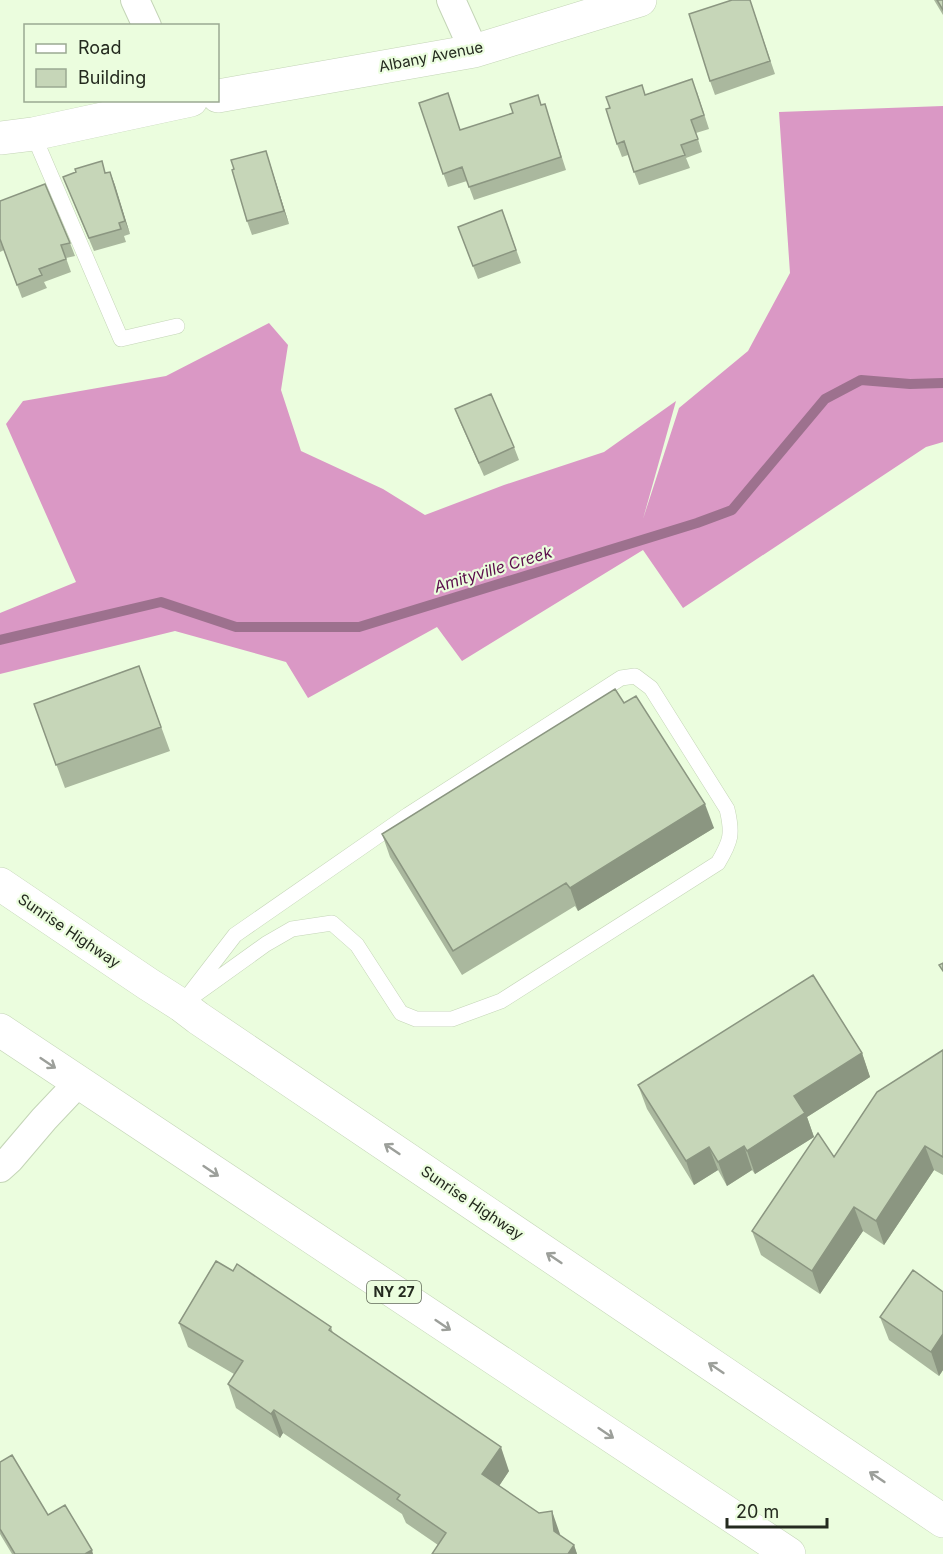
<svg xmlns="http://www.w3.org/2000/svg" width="943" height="1554" font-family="Inter,sans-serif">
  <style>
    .forest { fill: #da98c5 }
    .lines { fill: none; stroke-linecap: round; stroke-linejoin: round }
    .stream { stroke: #9d718e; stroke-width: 10 }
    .lane-casing { stroke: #c4d5b7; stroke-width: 16 }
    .street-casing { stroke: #c4d5b7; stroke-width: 30 }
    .secondary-casing { stroke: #c4d5b7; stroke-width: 34 }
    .highway-casing { stroke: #c4d5b7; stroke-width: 34 }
    .lane { stroke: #fff; stroke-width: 15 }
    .street { stroke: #fff; stroke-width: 28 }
    .secondary { stroke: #fff; stroke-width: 33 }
    .highway { stroke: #fff; stroke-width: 33 }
    .wall { fill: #aab89e }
    .shaded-wall { fill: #8b9681 }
    .building { fill: #c6d6b8; stroke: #8b9681; stroke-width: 1.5 }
    .oneway { stroke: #9c9f9a }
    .labels { text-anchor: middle; stroke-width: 4.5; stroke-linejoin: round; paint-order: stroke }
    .shield { fill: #ebfdde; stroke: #606958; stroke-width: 1.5 }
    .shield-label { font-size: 14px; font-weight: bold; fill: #242a1f }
    .street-label { font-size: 15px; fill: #242a1f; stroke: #ebfdde }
    .water-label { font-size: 16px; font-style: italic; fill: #5b0d4b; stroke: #ebfdde }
  </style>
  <rect width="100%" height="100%" fill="#ebfdde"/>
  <path class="forest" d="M943,106V442L926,447L683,608L643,550L462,661L437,627L308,698L286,662L175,631L0,674V613L76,582L6,424L23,401L166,376L269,323L288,345L281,390L301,451L383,489L425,515L504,485L604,452L676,401L643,519L679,408L748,351L790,273L779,112Z"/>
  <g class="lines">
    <path class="stream" d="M0,640L161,602L236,627H359L697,523L732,510L825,399L861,380L910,384L943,383"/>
    <g class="lane-casing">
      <path id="lane" d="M33,134L121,339L177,326
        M635,676L651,688L727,809C733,834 731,841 718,863L501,1001L452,1019H416L401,1013L357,945L332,923L292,929L266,944L181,1005L235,935L408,815L621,678Z"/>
    </g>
    <g class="street-casing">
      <path id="street" d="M135,0L147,26
        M451,0L474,51
        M0,1168L10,1159L44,1119L78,1083"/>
    </g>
    <g class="secondary-casing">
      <path id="secondary" d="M218,96L474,51L640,0
        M0,138L33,134L191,100"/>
    </g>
    <g class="highway-casing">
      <path id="highway" d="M0,884L148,984L181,1005L198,1018L943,1521
        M0,1030L789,1554"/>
    </g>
    <use href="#lane" class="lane"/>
    <use href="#street" class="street"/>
    <use href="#secondary" class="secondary"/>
    <use href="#highway" class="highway"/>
  </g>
  <path class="wall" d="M750,0L775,74L715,95L710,81Z
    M934,0H943V15Z
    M697,92L709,129L696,133L702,152L686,158L690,168L639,185L628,155L622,157L617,144L646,95Z
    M419,103L461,130L541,105L549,117L566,170L474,200L467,181L448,187Z
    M266,151L289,224L252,235L247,221Z
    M110,172L130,234L124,236L126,242L94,251L63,177L106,173Z
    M0,201L70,243L75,256L66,258L71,272L44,282L47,288L22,298L4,250L0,252Z
    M502,210L521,263L478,279L458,227Z
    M455,409L514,447L519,460L484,476L460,422Z
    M139,666L170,751L65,788L34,704Z
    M624,703L714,828L578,911L575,906L462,975L390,857L382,834Z
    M943,1050V1175L934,1170L884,1245L863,1231L820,1294L761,1255L752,1231L834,1157Z
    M862,1053L870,1077L807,1117L814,1137L755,1174L752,1170L727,1186L718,1170L694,1185L647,1109L638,1085Z
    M943,1292V1370L939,1376L889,1340L880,1317Z
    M179,1323L331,1327L333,1333L509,1471L499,1486L560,1536L574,1545L577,1554H432L438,1545L406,1523L402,1514L283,1433L280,1438L236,1408L228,1384L234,1374L188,1347Z
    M0,1462L48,1515L93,1554H12L0,1534Z"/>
  <path class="shaded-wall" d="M266,151L270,164L289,224L284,211Z
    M110,172L115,185L130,234L125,221Z
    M705,804L714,828L578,911L570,888Z
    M862,1053L870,1077L807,1117L814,1137L755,1174L747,1151L794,1096Z
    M744,1146L752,1170L727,1186L718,1162Z
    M925,1146L934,1170L884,1245L876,1221Z
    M709,1147L718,1170L694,1185L686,1161Z
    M854,1207L863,1231L820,1294L812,1271Z
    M943,1334V1370L939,1376L931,1352Z
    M274,1410L283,1433L280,1438L271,1414Z
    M501,1447L509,1471L491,1498L482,1474Z
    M552,1511L560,1534L563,1554L554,1531Z
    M574,1545L577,1554H568Z
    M92,1550L93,1554H85Z"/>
  <path class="building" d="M732,0H750L770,61L710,81L689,14Z
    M937,0H943V10Z
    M692,79L704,115L691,120L698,139L681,145L685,155L634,172L624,141L617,144L606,109L610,108L606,97L642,85L645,95Z
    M448,93L460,130L513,113L510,104L538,95L541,105L545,104L561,157L469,187L462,167L443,174L419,103Z
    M266,151L284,211L247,221L232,170L234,169L231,160Z
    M102,161L105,173L110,172L125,221L119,223L121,229L89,238L63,177L76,172L75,169Z
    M45,184L70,243L61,245L66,259L39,269L42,275L17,285L0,239V201Z
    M502,210L516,250L473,266L458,227Z
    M491,394L514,447L479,463L455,409Z
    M139,666L161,727L56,765L34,704Z
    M615,689L624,703L636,696L705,804L570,888L566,883L453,951L382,834Z
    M943,963V971L939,965Z
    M813,975L862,1053L794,1096L805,1113L747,1151L744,1146L718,1162L709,1147L686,1161L638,1085Z
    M943,1050V1157L925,1146L876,1221L854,1207L812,1271L752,1231L818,1133L834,1157L877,1092Z
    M216,1261L233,1271L237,1264L331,1327L329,1330L501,1447L482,1474L539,1513L552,1511L554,1531L574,1545L568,1554H432L446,1533L397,1499L400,1495L274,1410L271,1414L228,1384L243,1361L179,1323Z
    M913,1270L943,1292V1334L931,1352L880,1317Z
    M12,1455L48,1515L65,1505L92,1550L85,1554H15L0,1529V1462Z"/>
  <defs><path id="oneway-shaft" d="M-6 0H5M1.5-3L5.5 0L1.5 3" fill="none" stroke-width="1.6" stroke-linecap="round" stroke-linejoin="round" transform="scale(1.5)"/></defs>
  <g class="oneway">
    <use href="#oneway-shaft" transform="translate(48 1063) rotate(34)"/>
    <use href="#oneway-shaft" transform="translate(392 1149) rotate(-146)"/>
    <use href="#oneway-shaft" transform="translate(211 1171) rotate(34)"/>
    <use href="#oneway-shaft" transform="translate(554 1258) rotate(-146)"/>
    <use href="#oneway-shaft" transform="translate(443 1325) rotate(34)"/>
    <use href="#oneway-shaft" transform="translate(716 1368) rotate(-146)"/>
    <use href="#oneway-shaft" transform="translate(606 1433) rotate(34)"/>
    <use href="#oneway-shaft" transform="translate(877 1477) rotate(-146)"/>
  </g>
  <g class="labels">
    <rect class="shield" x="367" y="1281" width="54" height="22" rx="4.5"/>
    <g class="shield-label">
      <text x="394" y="1297">NY 27</text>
    </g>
    <g class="street-label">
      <text transform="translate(431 57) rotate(-11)" y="5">Albany Avenue</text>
      <text transform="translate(69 931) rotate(34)" y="5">Sunrise Highway</text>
      <text transform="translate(472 1203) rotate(34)" y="5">Sunrise Highway</text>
    </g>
    <g class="water-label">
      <text transform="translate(493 569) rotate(-17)" y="6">Amityville Creek</text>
    </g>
  </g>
  <rect x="24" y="24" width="195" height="78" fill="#ebfdde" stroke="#9ba992" stroke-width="1.5"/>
  <rect x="36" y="44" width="30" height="9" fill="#ffffff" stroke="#9ba992" stroke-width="1.5"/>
  <text x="78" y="54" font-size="18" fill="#242a1f">Road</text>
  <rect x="36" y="69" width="30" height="18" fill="#c6d6b8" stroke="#9ba992" stroke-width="1.5"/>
  <text x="78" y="84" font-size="18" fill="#242a1f">Building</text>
  <path d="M727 1518v9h100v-9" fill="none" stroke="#242a1f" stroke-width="3"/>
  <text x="736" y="1518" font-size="18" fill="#242a1f" stroke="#ebfdde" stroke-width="4.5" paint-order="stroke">20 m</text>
</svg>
